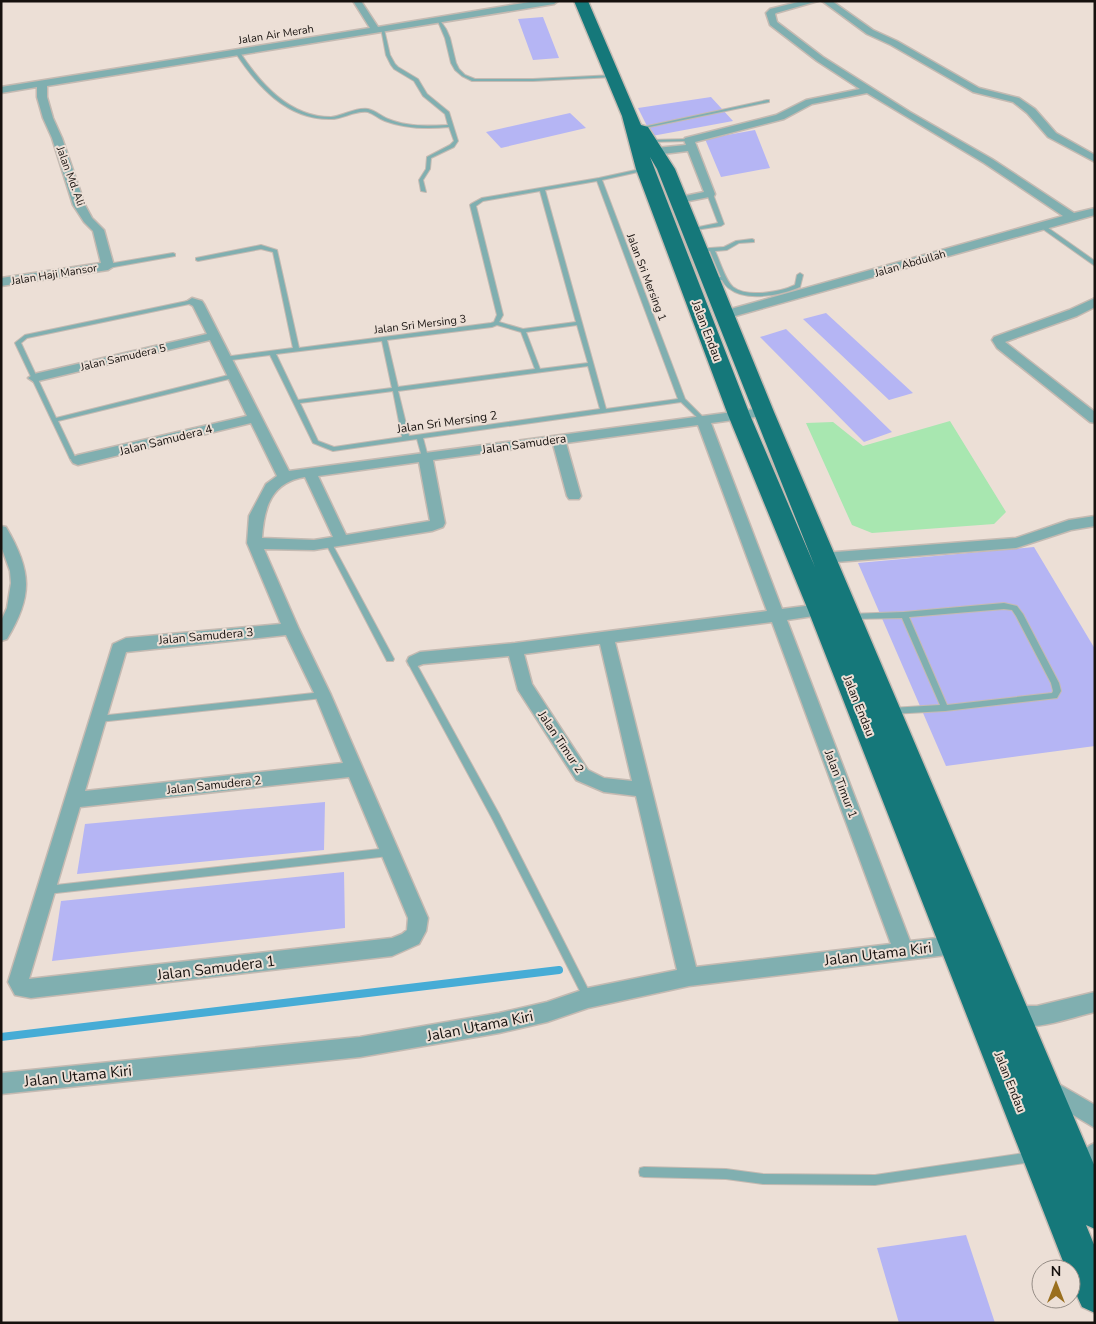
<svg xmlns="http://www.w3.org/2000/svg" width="1096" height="1324" font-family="'Nunito Sans',sans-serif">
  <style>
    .green { fill: #a8e7b0 }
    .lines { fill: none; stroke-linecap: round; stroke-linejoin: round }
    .stream { stroke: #46acd6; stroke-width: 8 }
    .building { fill: #b5b5f4 }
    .service-casing { stroke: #c5bab2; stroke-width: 2 }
    .minor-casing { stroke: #c5bab2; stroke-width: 3 }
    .trunk-casing { stroke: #c5bab2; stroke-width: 3 }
    .service { fill: #80afb0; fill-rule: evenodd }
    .minor { fill: #80afb0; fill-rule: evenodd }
    .trunk { fill: #15787a; fill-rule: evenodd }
    .labels { text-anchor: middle; stroke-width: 4; stroke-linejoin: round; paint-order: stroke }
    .far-street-label { font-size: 11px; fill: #16110e; stroke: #ecdfd6 }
    .street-label { font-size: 12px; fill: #16110e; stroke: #ecdfd6 }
    .near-street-label { font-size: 15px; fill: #16110e; stroke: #ecdfd6 }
  </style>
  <rect width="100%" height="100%" fill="#ecdfd6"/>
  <path class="green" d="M950,421L1006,512L994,524L872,533L852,525L806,423L833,422L863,446Z"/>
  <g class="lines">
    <path class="stream" d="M1,1037L559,970"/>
  </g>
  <path class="building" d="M543,17L559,58L533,60L518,19Z
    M711,97L733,121L652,136L638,108Z
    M570,113L586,128L501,148L486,132Z
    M755,130L770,168L721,177L705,139Z
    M826,313L913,393L889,400L803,319Z
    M786,329L892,432L864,442L760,337Z
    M1034,547L1095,649V746L946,766L858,563Z
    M325,802L324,850L77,874L85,824Z
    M344,872L345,928L52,961L61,901Z
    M966,1235L995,1323H899L877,1248Z"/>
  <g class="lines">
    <g class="service-casing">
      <path id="service" d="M437,19H439L446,29L450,38L456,63L459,69L465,75L475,79H533L614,75L616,76L614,77L533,81H472L462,76L455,70L451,63L445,38Z
        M381,28L384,29L390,55L395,64L398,67L418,79L427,94L449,112L458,141L454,147L431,158L430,169L423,180L426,192L421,191L419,180L426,169L427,157L450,145L454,141L449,127C428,129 406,129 385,121C379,119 374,114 368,112C355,110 343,119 331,119C287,120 257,86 235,52L239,51C260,83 289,117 331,117C343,116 355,107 368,109C376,111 381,116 388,119C407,127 428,126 448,125L445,114L423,96L414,81L394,69L391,65L386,55Z
        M767,100H769V102L640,129L638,128Z
        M691,139V140L689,141L649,142L647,141L649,140Z
        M645,168H647V170L602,180L685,399L705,419V421H701L681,402L423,438L428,457L425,459L422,457L417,439L333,451L313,443L270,355L224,361L221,359L224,357L293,348L273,252L261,249L198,261L196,260V258L261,245L277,250L299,348L491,323L494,322L497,315L470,205L471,204L482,198L599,178ZM597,181L678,399L606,409L545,190ZM540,191L576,322L523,329L499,322L503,315L476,206L483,201ZM497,325L521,332L535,369L398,387L387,340L492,327ZM577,325L588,363L540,369L526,332ZM382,341L392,388L298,400L276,354ZM588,366L600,409L409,436L398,391ZM393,391L402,437L334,447L318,441L300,403Z
        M708,193L713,194L724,224L721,226L689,231V229L718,223L707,194Z
        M1040,225H1044L1095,261V266L1040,227Z
        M752,239L754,240V242L739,243L727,250L715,251C720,261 725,280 733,287C747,298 781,292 795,285L797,275L800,273L803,275L800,287C783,295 746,302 730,289C726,287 724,283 722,280H708V278L721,277L710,251L698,252L695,250L696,249L724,247L736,241Z
        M173,253L175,254V256L108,268L105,266L108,264Z
        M192,300L194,301V303L27,338L21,343L56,418L233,374L236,376L233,378L58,421L75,457L81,460L78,462L70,459L15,343L16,342L25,335Z
        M326,540H330L331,542L394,659L393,661H387L325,542Z
        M1004,603L1017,606L1023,614L1059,683L1061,691L1057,698L945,711L891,714L888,713L887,711L888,709L891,708L940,705L902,618L852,619L848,616L849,614L904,612ZM1004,609L1012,610L1016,616L1051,683L1053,691L1052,693L947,705L909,617Z
        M415,658L418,659L419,661L417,665L499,814L591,995L593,998L591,1001L588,1002L585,1001L493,820L409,665L412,659Z
        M323,692L326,693L327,695L326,697L323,698L99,722L96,721L95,719L96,717L99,716Z
        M389,848L392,849L393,852L392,855L389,856L47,894L44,893L43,890L44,887L47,886Z
        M1032,1152L1036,1153L1037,1157L1036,1161L1032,1162L875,1185L763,1184L726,1179L644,1177L640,1176L639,1172L640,1168L644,1167L726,1169L763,1174L875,1175Z"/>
    </g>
    <g class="minor-casing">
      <path id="minor" d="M353,1H361L378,27L536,1H558L554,4L47,86V97L53,118L62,138L85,205L92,218L104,230L114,266L108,270L1,286V278L101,263L93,231L84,222L73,205L52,138L43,118L37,97V87L1,93V87L370,28Z
        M802,1H818L776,13L775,14L777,22L823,57L910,112L992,159L1074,213L1095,208V215L728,318H720L718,315L720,312L1063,216L984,163L867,93L812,104L784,119L695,142L715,194L714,196L679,203L675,202L674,200L675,198L704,192L688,151L637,157L636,155L637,153L656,148L686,145L684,140L685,138L776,115L806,100L860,89L817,61L770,25L766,13L770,9Z
        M822,1H832L873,30L897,41L979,88L1019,98L1035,109L1056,133L1095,155V162L1048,137L1027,113L1013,102L973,92L891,45L867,34Z
        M192,298L202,301L204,304L289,471L763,408L768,409L770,412L768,415L763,416L711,423L782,609L821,604L827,606L829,610L827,614L787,620L910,941L955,936L962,939L965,945L962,951L955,954L689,986L588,1008L547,1022L499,1033L360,1057L1,1094V1073L360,1037L499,1013L547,1002L588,988L677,970L636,796L604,792L576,780L518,690L509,656L423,664L415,667L409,665L407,661L409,657L420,652L515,643L767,611L698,425L566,443L581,496L579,499H569L567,496L553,444L433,460L445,523L443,527L432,531L314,550L264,549L299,629L331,695L428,918L426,931L419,944L392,956L31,998L15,995L8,982L113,644L126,638L281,624L247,543L249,516L266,484L277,476L251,423L78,465L73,463L71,460L73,457L78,455L247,416L210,340L34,382L28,378L34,374L207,334L193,306L186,302ZM419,462L430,521L346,535L318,476ZM305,477L333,537L314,540L262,538C264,508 271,482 305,477ZM772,622L891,944L696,967L615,642ZM286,635L315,695L343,763L85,791L126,652ZM600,644L632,781L604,778L588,770L532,684L524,654ZM349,777L408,918L407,930L402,934L392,938L29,979L80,807Z
        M1095,298V307L1077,316L1005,342L1095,412V423L1090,422L997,348L992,340L994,337L1069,310Z
        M1095,516V526L1071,530L1016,548L823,563L818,562L815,558L818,554L823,553L1016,538L1069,520Z
        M1,526L6,527C32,571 33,596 7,639L1,641V621L7,608L11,583L10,571L1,546Z
        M1095,992V1012C1068,1018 1033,1033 1007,1023L1004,1016L1007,1009L1014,1006H1037Z
        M1050,1079L1095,1105V1128L1043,1097L1039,1090L1043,1083Z
        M1095,1143C1095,1162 1096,1177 1079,1185L1071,1182L1068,1174C1073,1162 1082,1148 1095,1143Z"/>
    </g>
    <g class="trunk-casing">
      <path id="trunk" d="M574,1H588L641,125L648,127L675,169L774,412L1095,1167V1229L1086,1225L1095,1247V1313L1082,1307C1076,1294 1071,1283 1071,1269H1066L808,610L728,415L636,169L622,116ZM650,157L657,169L815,567L750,415Z"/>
    </g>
    <use href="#service" class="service"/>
    <use href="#minor" class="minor"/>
    <use href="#trunk" class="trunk"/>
  </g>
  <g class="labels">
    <g class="far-street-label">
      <text transform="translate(276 34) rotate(-9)" y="4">Jalan Air Merah</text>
      <text transform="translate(71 176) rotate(70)" y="4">Jalan Md. Ali</text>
      <text transform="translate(910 263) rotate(-16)" y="4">Jalan Abdullah</text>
      <text transform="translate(54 274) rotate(-9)" y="4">Jalan Haji Mansor</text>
      <text transform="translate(647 277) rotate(69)" y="4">Jalan Sri Mersing 1</text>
      <text transform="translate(420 324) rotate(-7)" y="4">Jalan Sri Mersing 3</text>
      <text transform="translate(123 357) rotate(-13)" y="4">Jalan Samudera 5</text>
    </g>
    <g class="street-label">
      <text transform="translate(707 331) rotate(69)" y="4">Jalan Endau</text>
      <text transform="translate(447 422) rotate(-8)" y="4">Jalan Sri Mersing 2</text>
      <text transform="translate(166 440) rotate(-14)" y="4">Jalan Samudera 4</text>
      <text transform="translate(524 444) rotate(-8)" y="4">Jalan Samudera</text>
      <text transform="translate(206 636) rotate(-5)" y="4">Jalan Samudera 3</text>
      <text transform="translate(859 706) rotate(68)" y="4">Jalan Endau</text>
      <text transform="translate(561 742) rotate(56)" y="4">Jalan Timur 2</text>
      <text transform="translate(841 784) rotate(69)" y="4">Jalan Timur 1</text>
      <text transform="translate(214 785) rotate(-6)" y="4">Jalan Samudera 2</text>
      <text transform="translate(1010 1082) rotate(68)" y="4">Jalan Endau</text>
    </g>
    <g class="near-street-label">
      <text transform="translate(878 954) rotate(-7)" y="5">Jalan Utama Kiri</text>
      <text transform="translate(216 968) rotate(-7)" y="5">Jalan Samudera 1</text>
      <text transform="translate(480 1026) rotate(-11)" y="5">Jalan Utama Kiri</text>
      <text transform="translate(78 1076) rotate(-6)" y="5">Jalan Utama Kiri</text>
    </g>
  </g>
  <rect width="1096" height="1324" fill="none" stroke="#16110e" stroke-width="5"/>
  <g transform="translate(1056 1284)"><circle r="24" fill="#ecdfd6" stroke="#968d86"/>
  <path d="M0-4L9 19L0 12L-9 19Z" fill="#9a6f1e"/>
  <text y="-8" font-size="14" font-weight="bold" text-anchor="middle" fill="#16110e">N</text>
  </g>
</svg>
